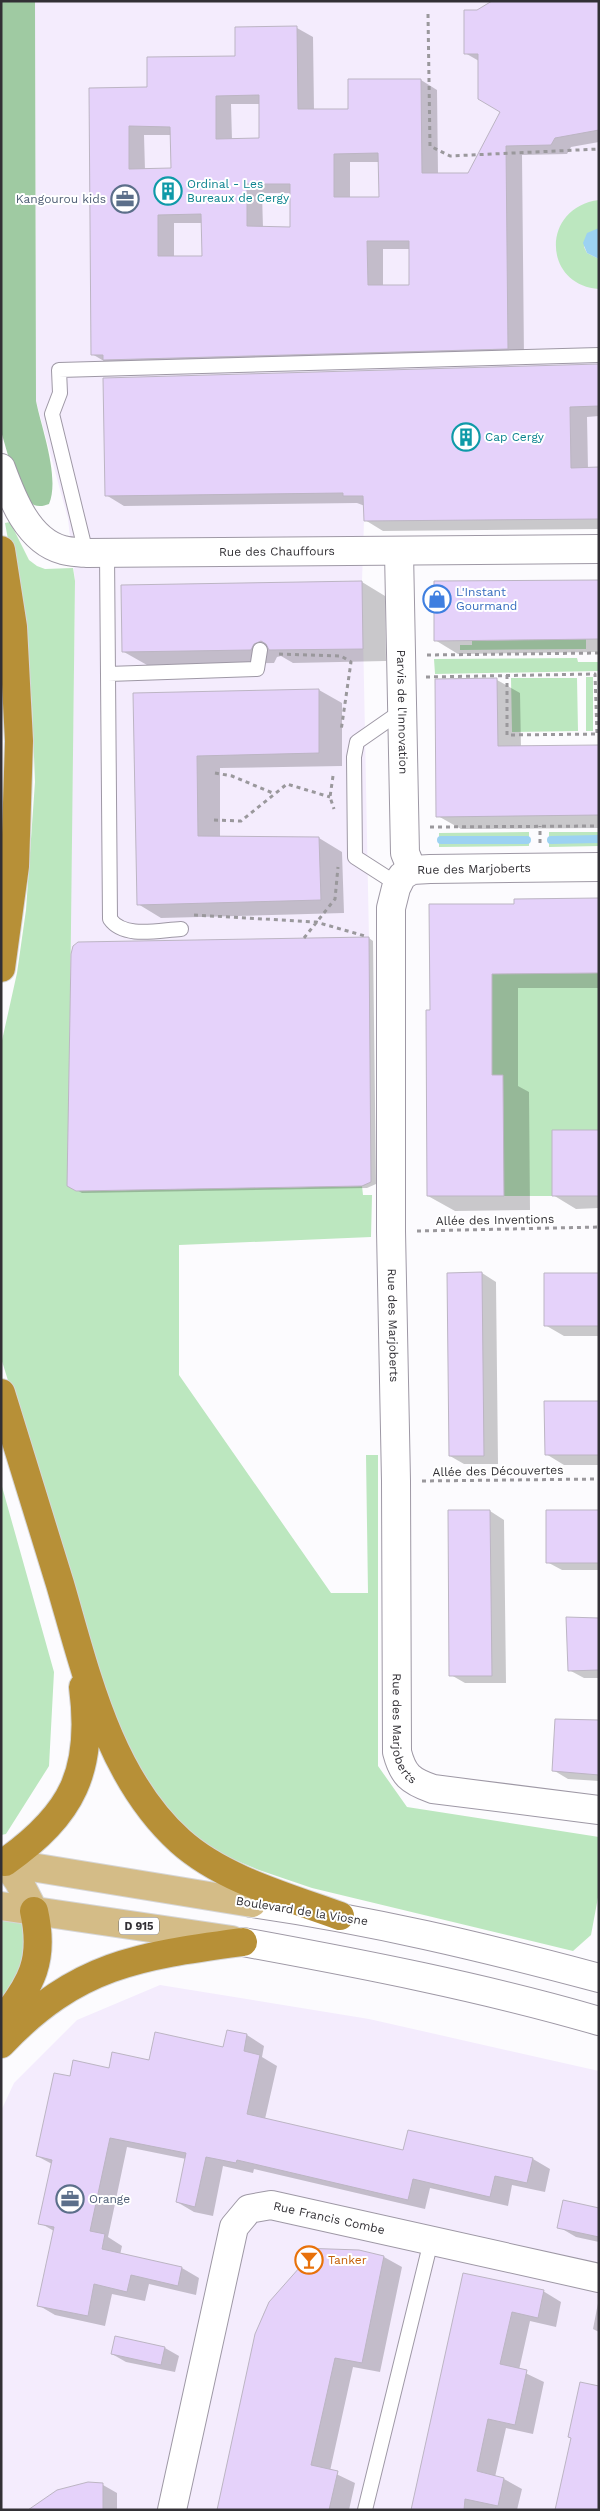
<svg xmlns="http://www.w3.org/2000/svg" width="600" height="2511" font-family="'Work Sans',sans-serif">
  <style>
    .built { fill: #f4ecfd }
    .green { fill: #bce7bf }
    .forest { fill: #9fcaa2 }
    .water { fill: #9cd2f2 }
    .shadow { fill: #0003; fill-rule: evenodd }
    .lines { fill: none; stroke-linecap: round; stroke-linejoin: round }
    .stream { stroke: #9cd2f2; stroke-width: 8 }
    .building { fill: #e5d2fa; stroke: #bcb5c3; fill-rule: evenodd }
    .lane-casing { stroke: #9e98a5; stroke-width: 16 }
    .street-casing { stroke: #9e98a5; stroke-width: 30 }
    .secondary-casing { stroke: #9e98a5; stroke-width: 30 }
    .primary-casing { stroke: #d6d6d7; stroke-width: 30 }
    .highway-casing { stroke: #d6d6d7; stroke-width: 30 }
    .path { stroke: #9a989c; stroke-width: 3; stroke-dasharray: 4 4; stroke-linecap: butt }
    .lane { stroke: #fff; stroke-width: 14 }
    .street { stroke: #fff; stroke-width: 28 }
    .secondary { stroke: #fff; stroke-width: 28 }
    .primary { stroke: #d4bc87; stroke-width: 28 }
    .highway { stroke: #b79037; stroke-width: 28 }
    .labels { text-anchor: middle; stroke-width: 4; stroke-linejoin: round; paint-order: stroke }
    .shield { fill: #fff; stroke: #706e72; stroke-width: 1 }
    .shield-label { font-size: 11px; font-weight: bold; fill: #323035 }
    .culture-label { font-size: 12px; fill: #0d838f; stroke: #fff; text-anchor: start }
    .service-label { font-size: 12px; fill: #4e5e75; stroke: #fff; text-anchor: end }
    .street-label { font-size: 12px; fill: #323035; stroke: #fff }
    .shop-label { font-size: 12px; fill: #366cbe; stroke: #fff; text-anchor: start }
    .food-label { font-size: 12px; fill: #c56008; stroke: #fff; text-anchor: start }
  </style>
  <rect width="100%" height="100%" fill="#fcfbfe"/>
  <path class="built" d="M35,1H599V519L364,521L362,581L369,939L371,1178L364,1186L76,1191L71,1190L67,1184L75,581L68,519L36,401Z
    M160,1985L369,2019L599,2071V2510H1V2111L14,2083L77,2020Z"/>
  <path class="green" d="M599,200V228L584,247L587,253L599,259V289C542,285 541,207 599,200Z
    M10,522L29,560L37,566L45,569L73,568L75,581L68,1186L76,1191L362,1186L363,1195H372L371,1237L179,1245V1375L331,1593H368L366,1455H378V1766L407,1807L599,1837V1892L591,1935L573,1951L312,1888L259,1870L216,1852L182,1829L155,1802L113,1717L1,1358V1045L17,973L26,910L35,782L32,705L25,633L5,523Z
    M586,639V649L460,650V645H472V641Z
    M577,658L578,662H599V676L598,671L435,674L434,659Z
    M586,677H593V731H586Z
    M511,678H577L578,731L512,732Z
    M529,832V846L439,847V833Z
    M549,832H599V846L549,847Z
    M599,973V1130H552V1196H504L482,1076L484,974Z
    M1,1483L54,1672L49,1766L6,1834L1,1835Z
    M1,1918L26,1922V1965L1,2006Z"/>
  <path class="forest" d="M1,1H35L36,401C42,430 60,478 49,504C44,506 39,507 34,505C18,496 6,448 1,431Z"/>
  <path class="water" d="M599,228V259L587,253L583,243L587,233Z"/>
  <path class="shadow" d="M599,1V142L571,147L567,154L522,155L524,357L109,364L92,354L90,89L149,88L237,57L297,28L313,37L314,110H349L421,80L437,90L438,174H469L502,111L479,61L465,53L477,11ZM231,104H260V140H232ZM144,135H172L173,170H145ZM350,162H380V199H350ZM262,193H291L292,228H263ZM174,223H202L203,258H174ZM383,249H410V287L383,286Z
    M599,366V416L587,417L588,469H599V529L383,531L365,520V506L357,503L124,506L106,495Z
    M599,581V652L458,654L435,640Z
    M362,582L385,596L386,661L293,663L281,656L277,657L274,663L147,665L124,652Z
    M497,680L520,693L521,747L599,746V828L461,829L438,816Z
    M319,690L342,703V766L220,768V838H319L342,852L344,913L161,918L138,904L134,694Z
    M599,900V988H518V1086L529,1092L530,1210L455,1211L428,1196L431,1011Z
    M369,938L373,941L376,1184L367,1188L82,1193L68,1185Z
    M599,1131V1208L576,1209L553,1195Z
    M482,1273L496,1282L498,1464H464L450,1456Z
    M599,1274V1336H564L545,1325Z
    M599,1402V1465H564L546,1454Z
    M490,1511L504,1520L506,1683H465L451,1675Z
    M599,1511V1570H562L547,1562Z
    M599,1618V1678H584L569,1670Z
    M599,1721V1781L568,1779L553,1770Z
    M228,2032L247,2035L264,2046L262,2057L277,2066L265,2119L404,2151L409,2131L533,2159L550,2169L545,2192L512,2185L508,2206L430,2188L425,2209L254,2169L253,2173L223,2166L213,2216L194,2212L177,2202L186,2159L127,2147L108,2237L122,2246L120,2255L182,2268L199,2278L196,2295L149,2284L145,2301L112,2294L105,2326L55,2315L38,2305L54,2231L40,2223L52,2164L37,2156L71,2078L225,2048Z
    M599,2209V2242L576,2237L559,2227Z
    M384,2257L402,2267L380,2372L353,2367L330,2471L355,2483L349,2510H218L256,2335L264,2313L276,2295Z
    M464,2274L543,2291L561,2302L556,2327L530,2321L519,2370L544,2382L533,2434L506,2428L495,2477L504,2479L522,2489L517,2510H412Z
    M598,2303L599,2304V2332L593,2329Z
    M165,2348L179,2356L175,2372L126,2362L112,2354Z
    M103,2485L117,2493V2510H32Z"/>
  <g class="lines">
    <path class="stream" d="M441,840H527
      M551,840L599,839"/>
  </g>
  <path class="building" d="M492,1H599V130L555,138L551,145L506,146L508,349L103,360V355H91L89,88L147,87V57L235,56V27L297,26L298,109H348V79H421L422,173H468L500,112L478,99V54H464V10H477ZM259,95V138L216,139V96ZM129,126L170,127L171,168L129,169ZM378,153L379,197H334V154ZM247,184H290V227L247,226ZM201,214L202,256H158V215ZM367,241H409V285H368Z
    M599,364V406L570,407L571,468L599,467V519L364,521L363,496H343V493L105,496L103,378Z
    M599,580V639L434,641V581Z
    M362,581L363,649L269,650L266,644L261,641L254,644L251,650L122,652L121,585Z
    M497,678L498,746L599,745V815L436,817L435,679Z
    M319,689V753L197,756L198,836L319,837L321,900L137,905L133,693Z
    M599,898V973L492,974V1075H503L504,1196H427L426,1010H430L429,904H514V899Z
    M369,937L371,1182L362,1186L76,1191L67,1186L71,954L73,946L78,942Z
    M552,1130H599V1196H552Z
    M482,1272L484,1456H449L447,1273Z
    M544,1273H599V1326H544Z
    M544,1401H599V1455H545Z
    M448,1510H490L492,1676H449Z
    M546,1510H599V1563H546Z
    M566,1617L599,1618V1670L568,1671Z
    M555,1719L599,1720V1775L552,1771Z
    M227,2030L247,2034L244,2051L260,2055L247,2114L403,2150L408,2130L533,2158L527,2183L495,2176L490,2197L413,2179L408,2200L237,2160L236,2163L206,2157L195,2207L176,2202L186,2153L110,2138L90,2231L105,2234L102,2249L182,2267L178,2286L131,2275L127,2292L94,2284L88,2316L37,2306L54,2227L38,2224L52,2160L36,2156L54,2073L70,2076L73,2060L109,2068L112,2052L149,2060L155,2032L223,2047Z
    M563,2200L599,2208V2237L557,2228Z
    M301,2248L359,2250L384,2256L362,2363L335,2358L311,2465L338,2471L329,2510H217L255,2334L269,2302L300,2267Z
    M463,2273L544,2290L538,2318L512,2312L500,2364L527,2370L515,2425L488,2419L477,2471L504,2478L498,2506L465,2499L464,2510H411Z
    M115,2336L165,2347L161,2365L111,2354Z
    M580,2382L599,2386V2510H555L571,2438L568,2437Z
    M88,2482L103,2483V2510H28L57,2490Z"/>
  <g class="lines">
    <g class="lane-casing">
      <path id="lane" d="M86,553L52,414L60,393L59,370L599,355
        M107,553L110,919C124,939 159,930 181,929
        M108,674L257,669L260,650
        M397,884L355,857L354,757L357,742L403,710
        M365,2510L431,2241"/>
    </g>
    <g class="street-casing">
      <g id="street">
        <path id="s1" d="M1,468C12,498 28,541 63,550C70,552 79,552 86,553L599,549"/>
        <path id="s2" d="M399,552L405,853L412,870"/>
        <path id="s3" d="M599,867L430,869L412,870L402,876L396,888L391,908V1231L396,1481L397,1752C403,1775 410,1781 433,1789L599,1810"/>
        <path id="s4" d="M172,2510L234,2227L249,2209L271,2205L599,2278"/>
      </g>
    </g>
    <g class="secondary-casing">
      <path id="secondary" d="M252,1903C370,1920 483,1947 599,1978
        M243,1942C363,1964 482,1987 599,2021"/>
    </g>
    <g class="primary-casing">
      <path id="primary" d="M1,1862L252,1903
        M5,1862L19,1882L34,1911
        M1,1906L232,1940"/>
    </g>
    <g class="highway-casing">
      <path id="highway" d="M1,550L13,627L19,741L15,866L1,968
        M1,1393C21,1457 40,1521 60,1584C86,1673 109,1777 180,1841C222,1879 288,1897 340,1916
        M5,1862C73,1814 94,1771 83,1687
        M1,2022C32,1984 45,1960 34,1911
        M1,2044C77,1964 139,1956 243,1942"/>
    </g>
    <path class="path" d="M428,14L430,146L450,156L599,149
      M279,654L341,656L351,662L341,731
      M427,655L599,653
      M507,675V735L599,734
      M426,677L595,674L597,734
      M215,773L232,776L275,794
      M333,776L330,797L334,809
      M214,820L241,821L287,784L330,797
      M430,827L599,826
      M540,843V826
      M194,915L316,922L365,936
      M304,938L335,899L338,867
      M417,1231L599,1227
      M422,1481L599,1479"/>
    <use href="#lane" class="lane"/>
    <use href="#street" class="street"/>
    <use href="#secondary" class="secondary"/>
    <use href="#primary" class="primary"/>
    <use href="#highway" class="highway"/>
  </g>
  <defs>
    <g id="building-ring" transform="scale(1.4375)"><circle r="9.5" fill="#fff" stroke="#0f9aa8" stroke-width="1.5"/><path d="M-4-6H4V6H1V3H-1V6H-4ZM-2.5-4.3h1.7v1.8h-1.7ZM.8-4.3h1.7v1.8H.8ZM-2.5-1h1.7V.8h-1.7ZM.8-1h1.7V.8H.8Z" fill="#0f9aa8"/></g>
    <g id="office-ring" transform="scale(1.4375)"><circle r="9.5" fill="#fff" stroke="#5c6f8a" stroke-width="1.5"/><path d="M-6-3h4V-5.5h4V-3h4V5H-6ZM-1-4.5V-3h2v-1.5ZM-6 0V1H6V0Z" fill="#5c6f8a"/></g>
    <g id="shop-ring" transform="scale(1.4375)"><circle r="9.5" fill="#fff" stroke="#3f7fe0" stroke-width="1.5"/><path d="M-5-2.5h2.3a2.7 3.5 0 0 1 5.4 0H5L5.5 6h-11ZM-1.5-2.5h3a1.5 2.3 0 0 0-3 0Z" fill="#3f7fe0"/></g>
    <g id="bar-ring" transform="scale(1.4375)"><circle r="9.5" fill="#fff" stroke="#e8710a" stroke-width="1.5"/><path d="M-6-5H6L.8 .8V4.5H3.5V6h-7V4.5H-.8V.8Z" fill="#e8710a"/></g>
  </defs>
  <g fill-rule="evenodd">
    <use href="#building-ring" x="168" y="191"/>
    <use href="#office-ring" x="125" y="199"/>
    <use href="#building-ring" x="466" y="437"/>
    <use href="#shop-ring" x="437" y="599"/>
    <use href="#office-ring" x="70" y="2199"/>
    <use href="#bar-ring" x="309" y="2260"/>
  </g>
  <g class="labels">
    <rect class="shield" x="119" y="1917.5" width="40" height="17" rx="4"/>
    <g class="shield-label">
      <text x="139" y="1930">D 915</text>
    </g>
    <g class="culture-label">
      <text x="187" y="188">Ordinal - Les<tspan x="187" dy="14">Bureaux de Cergy</tspan></text>
      <text x="485" y="441">Cap Cergy</text>
    </g>
    <g class="service-label">
      <text x="106" y="203">Kangourou kids</text>
      <text x="89" y="2203" text-anchor="start">Orange</text>
    </g>
    <g class="street-label">
      <text dy="4" stroke="none"><textPath href="#s1" startOffset="321">Rue des Chauffours</textPath></text>
      <text dy="4" stroke="none"><textPath href="#s2" startOffset="160">Parvis de l'Innovation</textPath></text>
      <text transform="translate(474 869) rotate(-1)" y="4">Rue des Marjoberts</text>
      <text transform="translate(495 1220) rotate(-1)" y="4">Allée des Inventions</text>
      <text dy="4" stroke="none"><textPath href="#s3" startOffset="650">Rue des Marjoberts</textPath></text>
      <text transform="translate(498 1471) rotate(-1)" y="4">Allée des Découvertes</text>
      <text dy="4" stroke="none"><textPath href="#s3" startOffset="1055">Rue des Marjoberts</textPath></text>
      <text transform="translate(302 1911) rotate(9)" y="4">Boulevard de la Viosne</text>
      <text dy="4" stroke="none"><textPath href="#s4" startOffset="395">Rue Francis Combe</textPath></text>
    </g>
    <g class="shop-label">
      <text x="456" y="596">L'Instant<tspan x="456" dy="14">Gourmand</tspan></text>
    </g>
    <g class="food-label">
      <text x="328" y="2264">Tanker</text>
    </g>
  </g>
  <rect width="600" height="2511" fill="none" stroke="#323035" stroke-width="5"/>
</svg>
